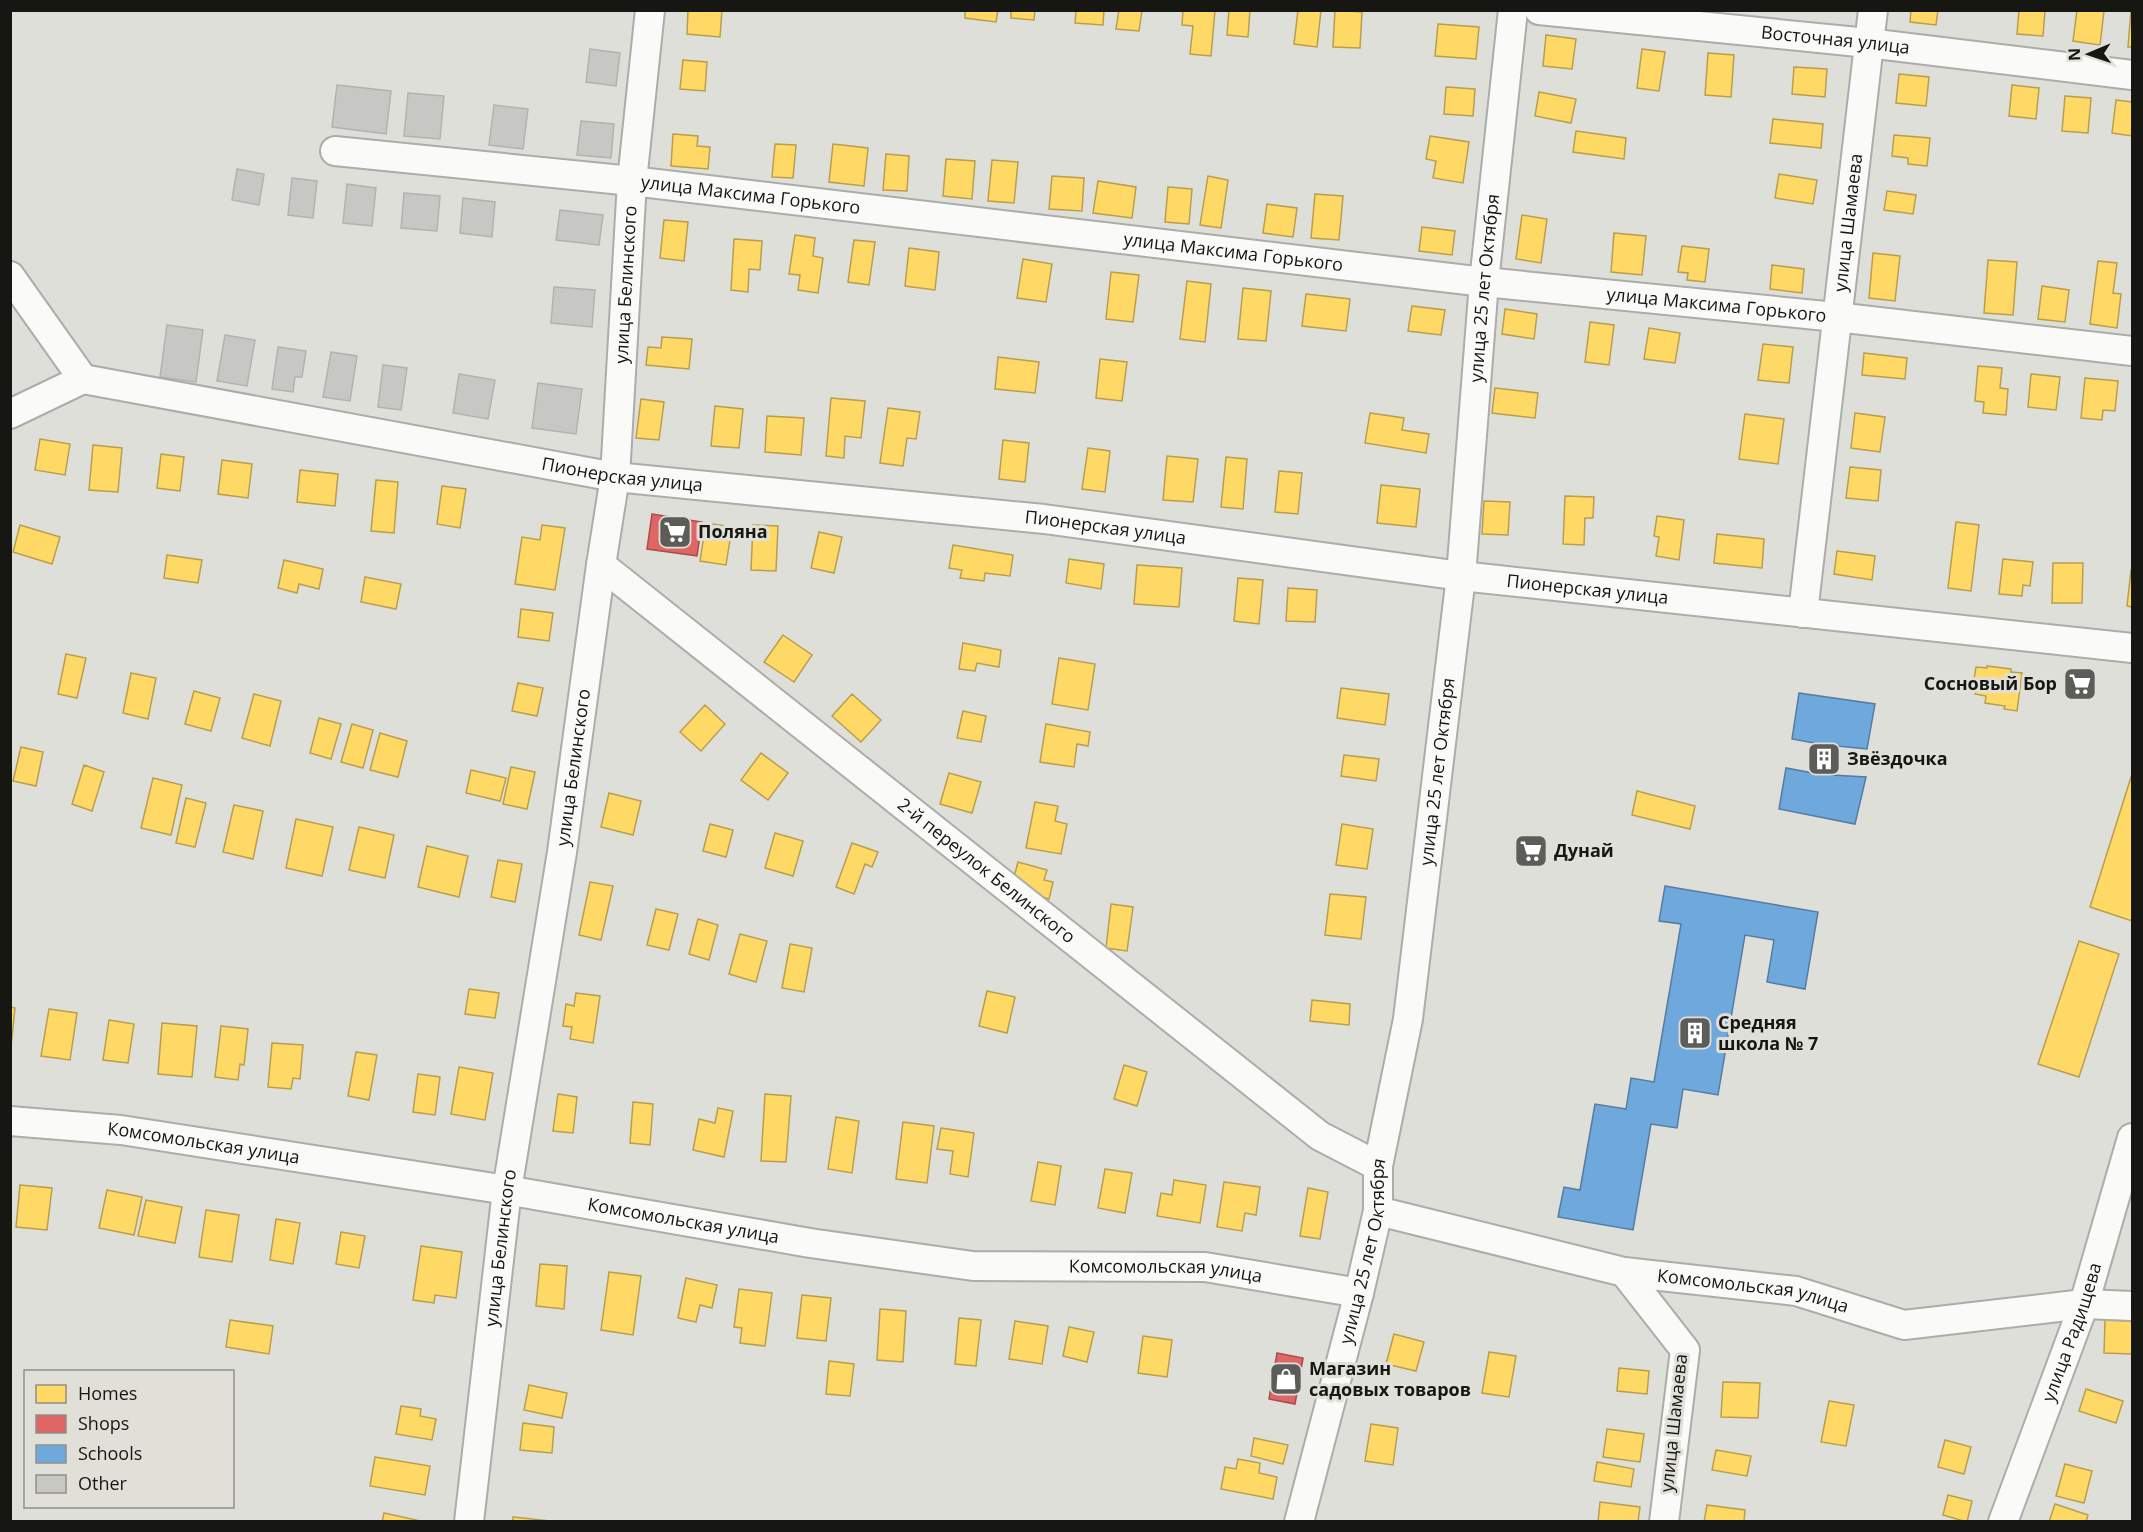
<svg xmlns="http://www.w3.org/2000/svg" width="2143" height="1532" font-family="'Open Sans',sans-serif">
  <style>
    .homes { fill: #ffd966; stroke: #b99e4d; stroke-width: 1.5 }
    .shops { fill: #e06666; stroke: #a34e4d; stroke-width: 1.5 }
    .schools { fill: #6fa8dc; stroke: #547ca0; stroke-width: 1.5 }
    .building { fill: #c7c7c3; stroke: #b2b2af; stroke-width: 1.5 }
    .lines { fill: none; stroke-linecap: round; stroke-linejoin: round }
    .minor-casing { stroke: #acaca8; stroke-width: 32 }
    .minor { stroke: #fafaf9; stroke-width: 28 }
    .labels { text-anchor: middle; stroke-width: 6; stroke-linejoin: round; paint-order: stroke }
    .street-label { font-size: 18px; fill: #161613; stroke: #e1e0d8 }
    .poi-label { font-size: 18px; font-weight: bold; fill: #161613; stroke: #e1e0d8; text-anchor: start }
  </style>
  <rect width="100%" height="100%" fill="#dfdfda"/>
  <path class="homes" d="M688,10H722L720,37L687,34Z
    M965,10H998L996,22L965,18Z
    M1011,10H1035L1034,20L1011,18Z
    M1076,10H1104L1103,25L1075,23Z
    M1119,10H1142L1139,31L1116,29Z
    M1183,10H1215L1211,56L1190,54L1193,26L1182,25Z
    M1229,10H1250L1248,37L1227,35Z
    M1298,10H1321L1317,47L1294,44Z
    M1335,10L1362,12L1360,48L1333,47Z
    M1911,10H1938L1936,25L1910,22Z
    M2019,10H2045L2043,36L2017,34Z
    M2077,10L2104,11L2100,45L2073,41Z
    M2131,10H2132V47H2128Z
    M1438,24L1479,27L1476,59L1435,56Z
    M1546,35L1576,39L1572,69L1543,66Z
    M1642,49L1665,52L1659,91L1637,88Z
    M1708,53L1734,55L1731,97L1705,95Z
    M683,60L707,62L705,91L680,89Z
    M1794,67L1827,69L1825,97L1792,94Z
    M1899,74L1929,77L1926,106L1896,103Z
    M2012,85L2039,88L2036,119L2009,116Z
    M1446,87L1475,89L1473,116L1444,114Z
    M1539,92L1576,99L1571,123L1535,116Z
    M2065,96L2091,98L2088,133L2062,131Z
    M2116,100L2132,102V136L2112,133Z
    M1773,119L1823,124L1821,148L1770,143Z
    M1576,131L1626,138L1624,159L1573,152Z
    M673,134L698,136L697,146L710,147L708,169L671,166Z
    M1894,135L1930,138L1927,166L1908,164V158L1892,156Z
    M1430,136L1469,142L1463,183L1433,178L1436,161L1426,159Z
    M775,144L796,145L793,178L772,177Z
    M833,144L868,148L864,186L829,182Z
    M886,154L909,156L907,191L883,190Z
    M946,159L975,161L972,199L943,196Z
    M992,160L1018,162L1014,203L988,201Z
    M1779,174L1817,180L1813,204L1775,198Z
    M1052,176L1084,178L1082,211L1049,209Z
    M1208,176L1228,180L1221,228L1200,225Z
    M1098,181L1136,187L1132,218L1093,213Z
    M1168,187L1192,189L1189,224L1165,222Z
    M1887,191L1916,195L1913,214L1884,210Z
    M1315,194L1343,196L1339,240L1311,238Z
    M1267,204L1297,208L1293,237L1263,233Z
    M1522,215L1547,219L1541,263L1516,259Z
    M664,220L688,222L684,261L660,258Z
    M1422,227L1455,231L1452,255L1419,251Z
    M1614,233L1646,236L1642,275L1611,272Z
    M795,235L815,238L813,256L823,258L818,293L798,290L800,275L789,274Z
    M734,239L762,241L760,270L749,269L748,292L731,290Z
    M854,240L875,242L869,285L848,282Z
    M1682,246L1709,249L1705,282L1687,280L1688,273L1678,272Z
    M909,248L939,252L935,290L905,286Z
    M1873,253L1900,256L1895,301L1869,298Z
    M1023,259L1052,264L1046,302L1017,298Z
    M1988,260L2017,262L2013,315L1984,313Z
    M2098,261L2117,263L2113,293L2121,294L2117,328L2090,324Z
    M1772,265L1804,269L1802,293L1770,289Z
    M1111,272L1139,275L1133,322L1106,319Z
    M1187,281L1211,284L1205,342L1180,339Z
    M2042,286L2069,290L2065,322L2038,319Z
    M1243,288L1271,291L1266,341L1238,339Z
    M1306,294L1350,299L1346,331L1302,326Z
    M1412,306L1445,310L1441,335L1408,331Z
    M1505,309L1537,314L1534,339L1502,334Z
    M1590,322L1614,325L1609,365L1585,362Z
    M1649,328L1680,333L1675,363L1644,359Z
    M662,337L692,339L689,369L646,365L648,347L661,348Z
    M1763,344L1793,347L1789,383L1758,380Z
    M1864,353L1907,358L1905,379L1862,375Z
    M998,357L1039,362L1035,393L995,389Z
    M1100,359L1127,362L1122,401L1096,398Z
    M1978,366L2002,368L2000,388L2008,389L2006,415L1983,413L1984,402L1975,401Z
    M2031,374L2060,377L2056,410L2028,407Z
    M2085,378L2118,381L2115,411L2103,410L2102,420L2081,418Z
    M1495,388L1538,393L1535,418L1492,413Z
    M831,398L865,401L861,438L845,436L844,458L826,456Z
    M641,399L664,402L659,440L636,438Z
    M715,406L743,409L739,448L711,446Z
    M888,408L920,412L916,439L907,438L903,466L880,463Z
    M1370,413L1404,418L1402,430L1429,434L1426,453L1365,443Z
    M1855,413L1885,417L1880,452L1851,448Z
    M1745,414L1784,419L1778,464L1739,459Z
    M767,416L804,418L801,455L765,452Z
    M40,439L70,444L65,475L35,470Z
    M1003,440L1029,443L1025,482L999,479Z
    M93,445L122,448L118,492L89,490Z
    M1088,448L1110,451L1105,492L1082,489Z
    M161,454L184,457L180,491L157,488Z
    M1167,456L1198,459L1193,502L1163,500Z
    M1226,457L1247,459L1243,509L1221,507Z
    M222,460L252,464L248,498L218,494Z
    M1850,467L1881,470L1878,501L1846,498Z
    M300,470L338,474L335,506L297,502Z
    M1279,471L1302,473L1298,514L1275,512Z
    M376,480L398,482L394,533L371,531Z
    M1381,485L1420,489L1416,527L1377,523Z
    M442,486L466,489L460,528L437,524Z
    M1565,496L1594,497L1593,518H1585L1584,545L1563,544Z
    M1484,501L1510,502L1508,535L1482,534Z
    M1657,516L1684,520L1679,560L1656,556L1659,537L1654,536Z
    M1956,522L1979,525L1971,591L1948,588Z
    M706,523L732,527L726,565L700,561Z
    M20,525L60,537L52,564L13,552Z
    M542,525L565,528L555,590L515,584L522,537L540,540Z
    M753,525L778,526L776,571L751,570Z
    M819,532L842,537L834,573L811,568Z
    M1717,534L1764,539L1762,568L1714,563Z
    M953,545L1013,555L1010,576L985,573L984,581L960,578L962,570L949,568Z
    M1837,551L1875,556L1872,580L1834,574Z
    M167,555L202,560L198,583L164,578Z
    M1069,559L1104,564L1101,589L1066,583Z
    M2003,559L2033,562L2030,586L2023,585L2022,596L1999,594Z
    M284,560L323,569L319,589L299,584L297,593L278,588Z
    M2053,563H2083L2082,603H2052Z
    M1137,565L1182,568L1179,607L1134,604Z
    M2131,570H2132V607L2127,606Z
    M365,577L401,584L396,609L361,602Z
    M1238,578L1263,580L1259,624L1234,621Z
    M1288,588L1317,590L1315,622L1286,621Z
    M521,609L553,613L549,641L518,637Z
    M783,635L812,655L794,682L764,662Z
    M963,643L1001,650L999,667L977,663L975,671L959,669Z
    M66,654L86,658L77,698L58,694Z
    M1059,658L1095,664L1088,710L1052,704Z
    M1987,666L2011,669V672L2022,673L2017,711L2004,709L2005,706L1985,703L1986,696L1975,694L1977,687L1973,686L1976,667L1987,668Z
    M131,673L156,678L148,719L123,713Z
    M518,683L543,688L537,716L512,711Z
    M1341,688L1389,694L1385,725L1337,718Z
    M194,691L220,698L211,731L185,724Z
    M254,694L281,701L270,746L242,738Z
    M852,694L881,720L861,742L832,716Z
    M705,705L725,724L701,751L680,732Z
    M963,711L986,716L981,742L957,738Z
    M319,718L341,724L331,759L310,753Z
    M352,724L373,730L363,768L341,762Z
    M1046,724L1090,732L1088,746L1077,744L1074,767L1040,762Z
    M380,733L407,741L398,777L370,770Z
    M21,747L43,752L36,786L13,781Z
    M761,753L788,773L768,800L741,780Z
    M1344,755L1379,759L1376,781L1341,776Z
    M84,765L104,772L92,811L72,804Z
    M511,767L535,772L527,809L503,804Z
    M471,770L506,778L500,801L466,793Z
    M949,773L981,782L972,813L940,804Z
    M2132,774V921L2090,907Z
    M153,778L182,785L171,835L141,828Z
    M1637,791L1695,806L1690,829L1632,815Z
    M609,793L641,801L633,835L601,827Z
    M186,798L206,803L195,847L176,843Z
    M1035,802L1058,806L1055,821L1067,824L1061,854L1026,848Z
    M234,805L263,811L253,859L223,852Z
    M296,819L333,827L322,876L286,868Z
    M710,824L733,830L726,857L703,851Z
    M1342,824L1373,829L1367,869L1336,865Z
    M359,827L394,835L385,878L349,870Z
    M775,833L803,841L793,876L765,868Z
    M852,843L878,852L872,867L865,864L854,894L836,887Z
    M427,846L468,856L459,897L418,887Z
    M498,860L522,864L515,902L491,897Z
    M1018,862L1047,870L1044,880L1053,882L1049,899L1011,888Z
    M590,882L613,886L601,940L579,935Z
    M1330,894L1366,897L1361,939L1325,935Z
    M1111,904L1133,907L1127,951L1106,948Z
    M656,909L678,914L669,950L647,945Z
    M698,919L718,925L709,960L689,954Z
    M740,934L767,941L756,982L729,974Z
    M2079,941L2119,954L2079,1077L2038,1064Z
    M790,944L812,948L804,992L782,988Z
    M469,989L499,993L495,1018L465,1014Z
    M987,991L1015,997L1007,1033L979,1026Z
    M576,993L600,996L593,1043L570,1039L572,1027L563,1026L566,1004L574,1006Z
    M1312,1000L1350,1004L1349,1025L1310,1021Z
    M10,1007L15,1008L11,1047H10Z
    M49,1009L77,1013L70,1060L41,1056Z
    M109,1020L134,1024L128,1063L103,1060Z
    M162,1023L197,1026L192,1077L158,1074Z
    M221,1026L248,1029L244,1065L240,1064L238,1080L215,1077Z
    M272,1043L303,1045L300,1079L293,1078L291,1089L268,1087Z
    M356,1052L377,1055L369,1100L348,1096Z
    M1124,1065L1147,1072L1137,1106L1114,1099Z
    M459,1067L493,1073L485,1120L451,1114Z
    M418,1074L440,1077L435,1115L413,1112Z
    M558,1094L577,1097L573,1133L553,1131Z
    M765,1094L791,1096L786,1162L761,1161Z
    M633,1102L653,1104L650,1145L630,1143Z
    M718,1108L733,1111L724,1157L693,1150L699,1119L715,1123Z
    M836,1117L859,1121L852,1173L828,1169Z
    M903,1122L934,1126L927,1183L896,1179Z
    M941,1128L974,1133L968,1177L950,1174L953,1151L937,1149Z
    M1038,1162L1061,1166L1055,1205L1031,1201Z
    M1105,1169L1132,1173L1125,1213L1098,1208Z
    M1174,1180L1206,1185L1200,1223L1157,1216L1161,1193L1172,1195Z
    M1224,1182L1260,1187L1256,1215L1245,1213L1242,1231L1217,1227Z
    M20,1185L52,1188L47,1230L16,1227Z
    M1308,1188L1328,1192L1320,1239L1300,1236Z
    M107,1190L142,1197L134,1235L99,1228Z
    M146,1200L182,1207L175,1243L138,1236Z
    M206,1210L239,1215L232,1262L199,1257Z
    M276,1219L300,1223L293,1264L270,1260Z
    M341,1232L365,1236L359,1268L336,1264Z
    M421,1246L462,1252L456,1298L435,1295L434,1303L413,1300Z
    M540,1264L567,1266L564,1309L536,1306Z
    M609,1272L641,1276L633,1335L601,1330Z
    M686,1278L717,1285L712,1308L700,1305L696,1322L678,1318Z
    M739,1289L772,1293L765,1346L740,1343L742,1328L734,1327Z
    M802,1295L831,1298L826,1341L797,1338Z
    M880,1309L906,1311L903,1362L877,1360Z
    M959,1318L981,1320L976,1366L955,1364Z
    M230,1320L273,1326L269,1354L226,1347Z
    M2105,1320L2132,1321V1354L2104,1353Z
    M1015,1321L1048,1326L1042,1364L1009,1359Z
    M1069,1327L1094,1332L1087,1362L1063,1356Z
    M1394,1334L1424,1342L1416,1371L1386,1364Z
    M1143,1336L1172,1340L1167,1377L1138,1373Z
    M1489,1352L1516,1356L1509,1397L1482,1393Z
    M829,1361L854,1364L850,1396L826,1394Z
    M1619,1368L1649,1371L1647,1394L1617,1391Z
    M1723,1382L1760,1383L1758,1418L1721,1417Z
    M529,1385L567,1393L562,1418L524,1410Z
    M2086,1389L2123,1401L2116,1423L2079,1411Z
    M1829,1401L1854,1405L1846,1446L1821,1442Z
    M401,1406L421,1409L420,1416L436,1419L432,1440L396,1434Z
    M523,1423L554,1427L552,1453L520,1450Z
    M1371,1424L1398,1428L1393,1465L1365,1461Z
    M1607,1429L1644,1434L1640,1462L1603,1457Z
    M1254,1438L1288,1445L1283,1464L1251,1456Z
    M1945,1440L1971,1447L1964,1474L1938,1467Z
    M1716,1450L1751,1456L1747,1476L1712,1470Z
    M375,1457L430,1466L425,1495L370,1486Z
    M1238,1459L1260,1463L1259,1473L1277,1477L1273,1499L1221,1489L1225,1467L1236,1469Z
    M1597,1462L1634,1469L1631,1487L1594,1481Z
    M2065,1464L2092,1471L2084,1503L2056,1496Z
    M1948,1495L1972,1501L1967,1522L1943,1515Z
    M1600,1502L1640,1507L1638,1522H1598Z
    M2055,1504L2088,1515L2086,1522H2049Z
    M1707,1505L1745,1510L1744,1522H1704Z
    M384,1513L421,1521V1522H382Z
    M513,1517L550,1521V1522H513Z"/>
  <path class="shops" d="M652,514L702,522L697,556L647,549Z
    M1277,1353L1303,1358L1295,1404L1269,1399Z"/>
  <path class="schools" d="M1799,693L1875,704L1867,749L1837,746L1832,775L1866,777L1855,824L1779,809L1786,768L1813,773L1814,743L1792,739Z
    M1665,886L1818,912L1805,989L1767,982L1774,940L1745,935L1718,1095L1683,1089L1677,1128L1651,1124L1633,1230L1558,1217L1564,1187L1580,1190L1595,1104L1626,1109L1631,1078L1654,1082L1681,924L1659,921Z"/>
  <path class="building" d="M590,49L620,53L616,86L586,82Z
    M337,85L391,91L386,134L332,127Z
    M408,93L444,96L440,139L404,136Z
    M494,105L528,109L523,149L489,145Z
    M581,121L614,124L611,158L577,155Z
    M237,169L264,174L259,205L232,200Z
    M292,178L317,181L313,218L288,215Z
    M347,184L376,188L372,226L343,223Z
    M404,193L440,196L437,231L401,228Z
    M463,198L495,202L492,237L460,233Z
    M560,210L603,215L599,245L556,240Z
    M554,287L595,290L592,327L551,323Z
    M167,325L203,330L196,382L160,377Z
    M225,335L255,340L247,386L217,381Z
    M278,347L306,351L302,377H295L293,392L272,389Z
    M331,352L357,356L350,401L323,397Z
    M383,365L407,368L401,410L378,407Z
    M459,374L495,380L488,419L453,413Z
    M538,383L582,389L576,434L532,428Z"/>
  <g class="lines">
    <g class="minor-casing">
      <g id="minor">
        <path id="s1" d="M1539,10L1868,43L2132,75"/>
        <path id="s2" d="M335,151L632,181L1484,282L1836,317L2132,351"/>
        <path d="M10,276L83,379"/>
        <path id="s3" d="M83,379L615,477L1044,519L1461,576L2132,648"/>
        <path d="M10,414L83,379"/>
        <path id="s4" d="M601,565L1320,1136L1378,1166"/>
        <path id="s5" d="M1803,613L1873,10"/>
        <path id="s6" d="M10,1121L121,1130L507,1190L810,1243L973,1266L1205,1267L1359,1293"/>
        <path id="s7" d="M1378,1211L1624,1272L1796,1291L1904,1325L2084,1304L2132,1306"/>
        <path d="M1624,1272L1685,1350L1664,1522"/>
        <path id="s8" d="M469,1522L507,1190L562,852L601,565L615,477L632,181L650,10"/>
        <path id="s9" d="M1299,1522L1359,1293L1378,1211V1166L1408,1019L1461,576L1484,282L1513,10"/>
        <path id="s10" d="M2003,1522L2084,1304L2132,1138"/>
      </g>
    </g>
    <use href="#minor" class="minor"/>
  </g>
  <defs>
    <g id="supermarket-square" transform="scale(1.725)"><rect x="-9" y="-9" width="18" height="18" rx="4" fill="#5c5c59" stroke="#e1e0d8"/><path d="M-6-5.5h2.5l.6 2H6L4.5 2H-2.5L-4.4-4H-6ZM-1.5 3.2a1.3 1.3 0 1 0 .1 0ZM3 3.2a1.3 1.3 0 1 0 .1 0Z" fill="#fff"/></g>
    <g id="building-square" transform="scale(1.725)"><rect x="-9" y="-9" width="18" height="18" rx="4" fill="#5c5c59" stroke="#e1e0d8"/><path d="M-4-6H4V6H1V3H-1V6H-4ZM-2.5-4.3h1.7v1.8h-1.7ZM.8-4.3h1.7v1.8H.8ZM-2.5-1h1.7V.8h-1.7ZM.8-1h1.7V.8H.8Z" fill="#fff"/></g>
    <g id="shop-square" transform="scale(1.725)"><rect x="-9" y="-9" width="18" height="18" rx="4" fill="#5c5c59" stroke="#e1e0d8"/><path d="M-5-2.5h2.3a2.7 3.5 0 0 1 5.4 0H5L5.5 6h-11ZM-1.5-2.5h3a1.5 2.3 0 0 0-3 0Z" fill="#fff"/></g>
  </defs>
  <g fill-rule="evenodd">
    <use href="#supermarket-square" x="675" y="532"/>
    <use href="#supermarket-square" x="2080" y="684"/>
    <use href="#building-square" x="1824" y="759"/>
    <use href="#supermarket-square" x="1531" y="851"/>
    <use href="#building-square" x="1695" y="1033"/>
    <use href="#shop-square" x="1286" y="1379"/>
  </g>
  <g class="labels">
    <g class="street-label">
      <text dy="6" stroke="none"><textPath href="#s1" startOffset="298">Восточная улица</textPath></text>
      <text dy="6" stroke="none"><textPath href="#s2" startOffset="418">улица Максима Горького</textPath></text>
      <text dy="6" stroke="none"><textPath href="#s5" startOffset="393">улица Шамаева</textPath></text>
      <text dy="6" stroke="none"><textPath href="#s2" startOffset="904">улица Максима Горького</textPath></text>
      <text dy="6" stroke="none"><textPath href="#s8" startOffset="1248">улица Белинского</textPath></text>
      <text dy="6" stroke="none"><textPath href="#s9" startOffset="1251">улица 25 лет Октября</textPath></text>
      <text dy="6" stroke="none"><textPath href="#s2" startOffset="1390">улица Максима Горького</textPath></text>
      <text dy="6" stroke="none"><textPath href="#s3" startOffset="548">Пионерская улица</textPath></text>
      <text dy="6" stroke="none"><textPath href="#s3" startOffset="1034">Пионерская улица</textPath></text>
      <text dy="6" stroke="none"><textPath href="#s3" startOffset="1520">Пионерская улица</textPath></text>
      <text dy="6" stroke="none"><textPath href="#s8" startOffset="762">улица Белинского</textPath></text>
      <text dy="6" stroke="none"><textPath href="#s9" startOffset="765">улица 25 лет Октября</textPath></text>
      <text dy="6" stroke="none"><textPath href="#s4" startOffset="492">2-й переулок Белинского</textPath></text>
      <text dy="6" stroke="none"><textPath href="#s6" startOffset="195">Комсомольская улица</textPath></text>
      <text dy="6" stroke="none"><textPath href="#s6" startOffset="681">Комсомольская улица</textPath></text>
      <text dy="6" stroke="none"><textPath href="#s8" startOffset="276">улица Белинского</textPath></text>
      <text dy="6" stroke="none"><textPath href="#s9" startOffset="279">улица 25 лет Октября</textPath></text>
      <text dy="6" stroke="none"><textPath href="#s6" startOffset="1167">Комсомольская улица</textPath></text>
      <text dy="6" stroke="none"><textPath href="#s7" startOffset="384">Комсомольская улица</textPath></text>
      <text dy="6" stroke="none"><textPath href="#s10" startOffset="202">улица Радищева</textPath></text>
      <text transform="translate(1674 1423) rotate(-84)" y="6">улица Шамаева</text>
    </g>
    <g class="poi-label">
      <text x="698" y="538">Поляна</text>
      <text x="2057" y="690" text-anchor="end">Сосновый Бор</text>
      <text x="1847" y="765">Звёздочка</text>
      <text x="1554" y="857">Дунай</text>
      <text x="1718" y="1029">Средняя<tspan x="1718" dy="21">школа № 7</tspan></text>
      <text x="1309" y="1375">Магазин<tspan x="1309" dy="21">садовых товаров</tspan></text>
    </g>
  </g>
  <rect width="2143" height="1532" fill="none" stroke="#161613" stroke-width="24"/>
  <rect x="24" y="1370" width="210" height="138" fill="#e1e0d8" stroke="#908f89" stroke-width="1.5"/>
  <rect x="36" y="1385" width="30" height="18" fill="#ffd966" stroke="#908f89" stroke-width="1.5"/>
  <text x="78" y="1400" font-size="18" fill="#161613">Homes</text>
  <rect x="36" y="1415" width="30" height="18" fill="#e06666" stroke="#908f89" stroke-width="1.5"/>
  <text x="78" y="1430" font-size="18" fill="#161613">Shops</text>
  <rect x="36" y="1445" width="30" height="18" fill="#6fa8dc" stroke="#908f89" stroke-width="1.5"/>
  <text x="78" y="1460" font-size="18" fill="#161613">Schools</text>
  <rect x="36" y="1475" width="30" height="18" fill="#c7c7c3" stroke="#908f89" stroke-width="1.5"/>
  <text x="78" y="1490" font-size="18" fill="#161613">Other</text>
  <g transform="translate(2089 54) rotate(268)" stroke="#e1e0d8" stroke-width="4.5" paint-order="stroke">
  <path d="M0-4.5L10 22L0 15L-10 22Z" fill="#161613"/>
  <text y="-9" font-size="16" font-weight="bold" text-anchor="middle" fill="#161613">N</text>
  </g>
</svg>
